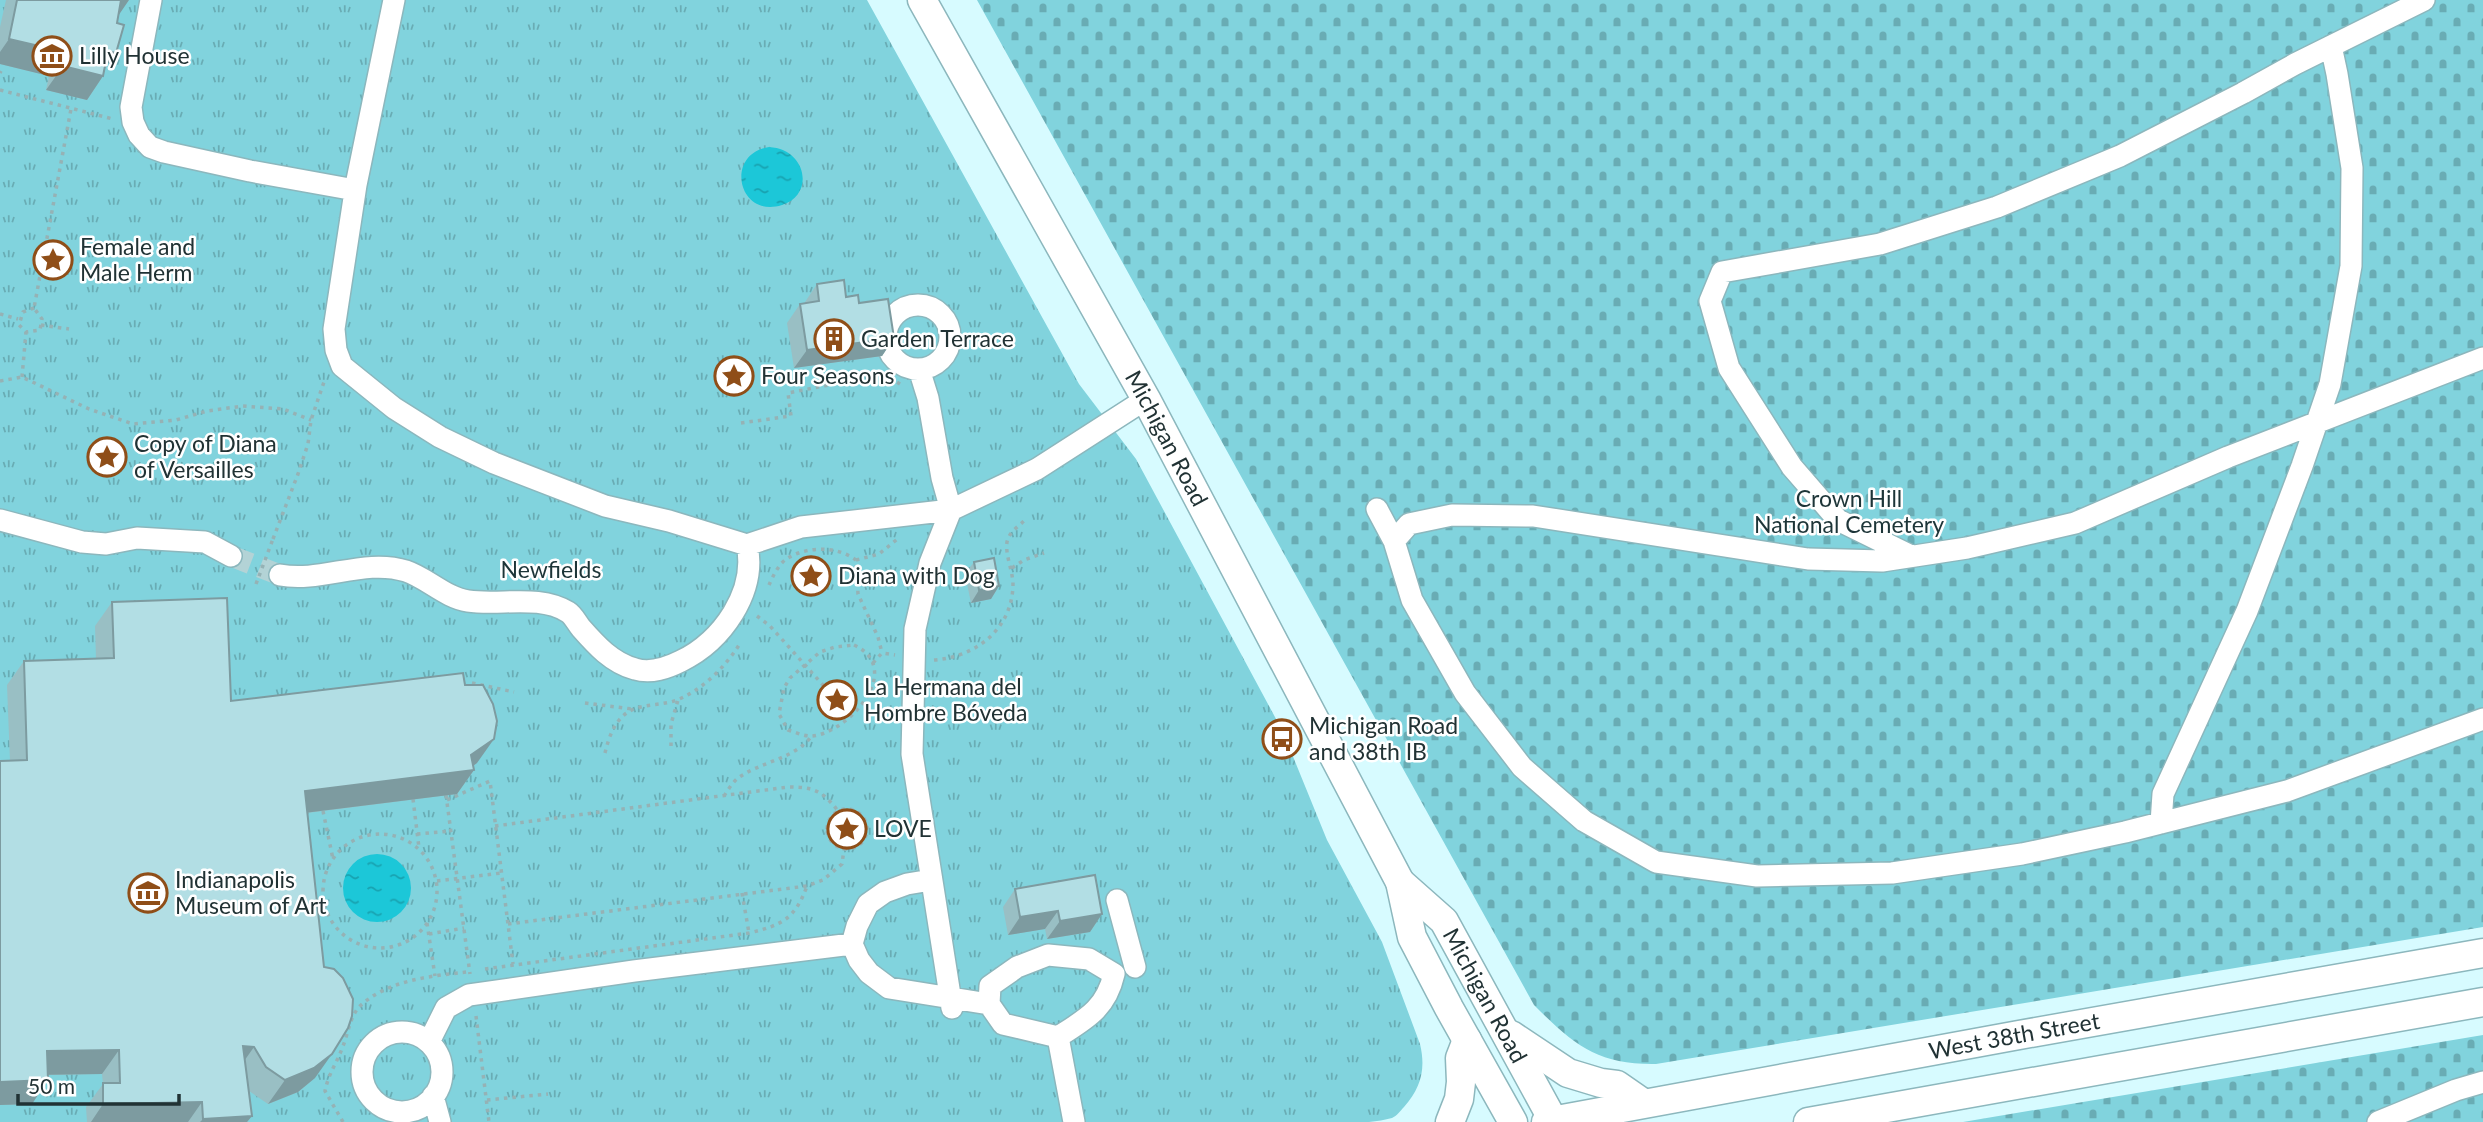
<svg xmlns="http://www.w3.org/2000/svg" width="2483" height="1122" font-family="Lato,sans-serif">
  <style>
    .cemetery { fill: url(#cemetery-stones) }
    .park { fill: url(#park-tufts) }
    .water { fill: url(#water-ripples) }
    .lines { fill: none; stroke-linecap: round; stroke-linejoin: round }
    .minor-tunnel { stroke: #b3d3d6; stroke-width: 21; stroke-dasharray: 21 10; stroke-linecap: butt }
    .minor-casing { stroke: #8cb7bd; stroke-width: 24 }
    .major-casing { stroke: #8cb7bd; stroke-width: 31 }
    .path { stroke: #95b2b5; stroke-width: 3.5; stroke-dasharray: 3.5 5; stroke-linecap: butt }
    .minor { stroke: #fff; stroke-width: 21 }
    .major { stroke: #fff; stroke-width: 28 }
    .path-bridge { stroke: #95b2b5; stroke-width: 3.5; stroke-dasharray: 3.5 5; stroke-linecap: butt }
    .wall { fill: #99bfc4 }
    .shaded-wall { fill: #7d9ba0 }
    .building { fill: #b2dee4; stroke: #7d9ba0; stroke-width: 2 }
    .labels { text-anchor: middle; stroke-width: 5; stroke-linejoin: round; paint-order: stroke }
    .poi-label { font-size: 23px; fill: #213234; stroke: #fff; text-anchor: start }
    .street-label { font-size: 23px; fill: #213234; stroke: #fff }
    .park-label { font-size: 23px; fill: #1d3538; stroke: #fff }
  </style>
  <defs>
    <pattern id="cemetery-stones" width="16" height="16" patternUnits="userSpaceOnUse" patternTransform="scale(1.75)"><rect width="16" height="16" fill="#81d3dd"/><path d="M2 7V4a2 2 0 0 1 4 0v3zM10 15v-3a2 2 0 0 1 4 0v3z" fill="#69acb4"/></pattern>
    <pattern id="park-tufts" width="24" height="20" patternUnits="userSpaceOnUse" patternTransform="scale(1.75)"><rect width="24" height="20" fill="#81d3dd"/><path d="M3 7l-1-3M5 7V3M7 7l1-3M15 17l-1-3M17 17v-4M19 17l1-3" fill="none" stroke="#69acb4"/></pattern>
    <pattern id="water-ripples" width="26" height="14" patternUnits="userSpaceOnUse" patternTransform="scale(1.75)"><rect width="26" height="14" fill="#1cc7d8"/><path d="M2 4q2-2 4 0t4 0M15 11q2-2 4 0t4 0" fill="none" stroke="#18a2b0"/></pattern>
  </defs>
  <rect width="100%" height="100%" fill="#d7fbff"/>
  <path class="cemetery" d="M977,0H2483V927L1656,1064C1598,1065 1574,1045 1534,1005Z
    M2483,1035V1122H1963Z"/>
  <path class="park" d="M0,0H867L1079,384L1136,459L1283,732L1327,840L1382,942L1420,1044C1426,1069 1421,1088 1404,1107C1400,1111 1397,1116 1392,1118C1385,1120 1377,1121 1369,1122H0Z"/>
  <path class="water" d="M769,147C807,149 815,195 782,205C738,219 724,154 769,147Z
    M343 888a34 34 0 1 1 68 0a34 34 0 1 1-68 0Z"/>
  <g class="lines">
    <path class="minor-tunnel" d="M231,556L280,575"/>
    <g class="minor-casing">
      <path id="minor" d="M151,0L131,107L133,122L139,135L150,147L164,152L250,171L355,190
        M394,0L356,185L334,329L336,350L342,366L394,408L440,437L494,463L605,506L669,521L747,545L801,527L951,510L1037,469L1146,399
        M886 337a32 32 0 1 1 64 0a32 32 0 1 1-64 0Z
        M2483,358L2228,457L2075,523L1967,548L1882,561L1808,559L1533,516L1452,515L1409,524L1394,541L1412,600L1465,693L1522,767L1584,821L1656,862L1757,876L1892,873L2022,854L2125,832L2287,791L2483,719
        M919,369L928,398L942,478L951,510L930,563L915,629L912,754L952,1008
        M1377,509L1394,541
        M0,520L82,542L106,544L137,538L205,542L231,556
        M1911,556L1838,520L1792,467L1729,368L1710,301L1722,272L1880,244L1997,207L2120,156L2243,93L2295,64L2424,0
        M280,575C321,583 364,558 406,571C427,578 446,598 468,601C500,606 539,594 568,612C573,615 577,623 581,628C596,645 612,663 635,669C651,674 667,668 681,661C722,641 757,592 747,545
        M2161,823L2163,794L2247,611L2302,466L2330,384L2351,266L2352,168L2337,74L2331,46
        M931,880L907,884L885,892L868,904L857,926L852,944L859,960L869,973L889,988L989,1004
        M1117,900L1135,967
        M1048,955L1089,959L1114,974C1106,1009 1086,1019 1058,1037L1003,1024L989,1004L990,986L1017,967Z
        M362 1072a40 40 0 1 1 80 0a40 40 0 1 1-80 0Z
        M1058,1037L1074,1122
        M429,1042L446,1008L469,995L634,971L852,944
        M433,1096L440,1122
        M2378,1122L2456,1090L2483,1082"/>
    </g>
    <g class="major-casing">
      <g id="major">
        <path id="s1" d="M922,0L1146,399L1400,882L1412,937L1449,1008L1513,1122"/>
        <path id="s2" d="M1400,882L1444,921L1554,1122"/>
        <path d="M1511,1035L1568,1073L1601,1083L1617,1085L1643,1103"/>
        <path d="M1450,1122L1459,1099L1461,1082L1460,1058L1467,1040"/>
        <path id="s3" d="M1546,1122L2019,1035L2483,953"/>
        <path d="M1808,1122L2483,1002"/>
      </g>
    </g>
    <path class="path" d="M0,73L1,71
      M0,90L113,119
      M34,308L23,312L19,325L26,332L40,330L42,319L34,308L71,109
      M0,314L18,319
      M41,325L69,329
      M22,377L26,332
      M0,381L22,377L89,409L133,424L176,420L207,411L243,406L283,409L311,420
      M741,423L791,416L788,393L884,374L900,384
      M273,539L298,474L308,444L311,420L325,379
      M856,560L879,554L900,537
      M1012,568L1024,560L1044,553
      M769,585C773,576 779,563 788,558C808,546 837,546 856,560L858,594L878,637L882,653
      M757,616L770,626L831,694
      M854,645C907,670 845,736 810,736C803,736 795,732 788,730L779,714L784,688L790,678L820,652L835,647Z
      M934,660C975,657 1012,630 1013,585C1013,571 1005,555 1007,542C1009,532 1018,527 1024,521
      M873,663L882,653L895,655
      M472,683L514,692
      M828 703a11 11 0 1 1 22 0a11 11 0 1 1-22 0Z
      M585,703L632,709
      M671,746V724L678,700
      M605,753C609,736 616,716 634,709C647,704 664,705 677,700C704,689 726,666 741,642
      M446,795L470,974
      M724,796C728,790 732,783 738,778C760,762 794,759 811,737
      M413,799L419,848
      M447,800L490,781L513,964
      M827 829a20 20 0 1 1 40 0a20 20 0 1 1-40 0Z
      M323,811L333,859
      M495,826L788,787C813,787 822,790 838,811
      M323 891a57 57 0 1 1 114 0a57 57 0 1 1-114 0Z
      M417,834L451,831
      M437,881L501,873
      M742,893L749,933
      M427,923L435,976
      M508,924L807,886L823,880L842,864L844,849
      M429,934L464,928
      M485,969L749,933C782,925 795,919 807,886
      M476,1016L489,1122
      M487,1100L548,1094
      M343,1122L325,1091C329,1072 337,1063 343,1046C348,1034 350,1016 360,1006C388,980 431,976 467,972"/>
    <use href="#minor" class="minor"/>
    <use href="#major" class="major"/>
    <path class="path-bridge" d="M256,584L273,539"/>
  </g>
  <path class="wall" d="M6,0H129L118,15L103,76L87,100L46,90L49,76L0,64V27Z
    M817,284L859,303L894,338L882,356L794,368L787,323L800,304L805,303V302Z
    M974,562L999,586L991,599L971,603L965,574Z
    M112,602L231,701L465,685L477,763L473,766L474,770L457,794L307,813L315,1078L298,1092L268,1104L249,1091L252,1116L247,1122H87L86,1107L103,1084L102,1074L48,1075L32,1104L0,1105V761H10L7,685L24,661L96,659L95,626Z
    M1015,889L1102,914L1090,932L1047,939L1045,929L1008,935L1003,907Z"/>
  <path class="shaded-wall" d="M119,0H129L114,22Z
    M9,39L65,52L49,76L0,64V52Z
    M108,51L116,53L100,75L103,76L87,100L46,90L63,66Z
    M894,338L882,356L794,368L807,350Z
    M999,586L991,599L971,603L979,590Z
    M494,739L477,763L466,771L474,770L457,794L288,815L305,791L471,755Z
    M1058,911L1045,929L1008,935L1020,917Z
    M1102,914L1090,932L1047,939L1060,921Z
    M243,1046L254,1047L237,1071Z
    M119,1050L102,1074L30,1075L47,1051Z
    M332,1054L315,1078L298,1092L268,1104L285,1080Z
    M48,1080L32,1104L0,1105V1082Z
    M202,1102L188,1122H91L103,1104Z
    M252,1116L247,1122H200L203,1119Z"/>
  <path class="building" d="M17,0H121L117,23L124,25L116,53L108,51L103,76L63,66L65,52L9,39Z
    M844,280L846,297L858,295L859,303L888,299L894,338L807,350L800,304L819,301L817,284Z
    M994,558L999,586L979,590L974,562Z
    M227,598L231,701L463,673L465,685H483L493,704L497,721L494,739L471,755L474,770L305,791L324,967L334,969L343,978L353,999L352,1016L348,1028L332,1054L314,1068L285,1080L266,1067L254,1047L243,1046L252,1116L203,1119L202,1102L103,1104V1083H120L119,1050L47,1051L48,1080L0,1082V761L27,760L24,661L114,658L112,602Z
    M1095,875L1102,914L1060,921L1058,911L1020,917L1015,889Z"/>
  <defs>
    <g id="museum-ring" transform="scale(2.0125)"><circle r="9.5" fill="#fff" stroke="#8f4e18" stroke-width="1.5"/><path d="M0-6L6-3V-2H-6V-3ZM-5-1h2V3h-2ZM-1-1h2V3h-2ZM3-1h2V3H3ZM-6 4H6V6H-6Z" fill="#8f4e18"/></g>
    <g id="sight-ring" transform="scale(2.0125)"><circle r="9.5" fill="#fff" stroke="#8f4e18" stroke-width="1.5"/><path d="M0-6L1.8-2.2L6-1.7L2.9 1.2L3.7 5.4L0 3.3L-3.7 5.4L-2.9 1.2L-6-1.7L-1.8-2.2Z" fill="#8f4e18"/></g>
    <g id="building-ring" transform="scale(2.0125)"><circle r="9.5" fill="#fff" stroke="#8f4e18" stroke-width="1.5"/><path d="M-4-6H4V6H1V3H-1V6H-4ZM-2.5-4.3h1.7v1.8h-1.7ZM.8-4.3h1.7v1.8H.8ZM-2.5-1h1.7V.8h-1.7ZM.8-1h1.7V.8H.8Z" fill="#8f4e18"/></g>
    <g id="bus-ring" transform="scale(2.0125)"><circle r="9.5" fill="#fff" stroke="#8f4e18" stroke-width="1.5"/><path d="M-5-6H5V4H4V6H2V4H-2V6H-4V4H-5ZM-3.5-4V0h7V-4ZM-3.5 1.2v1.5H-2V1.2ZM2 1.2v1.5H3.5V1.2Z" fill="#8f4e18"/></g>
  </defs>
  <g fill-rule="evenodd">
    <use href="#museum-ring" x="52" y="56"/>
    <use href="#sight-ring" x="53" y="260"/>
    <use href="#building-ring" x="834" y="339"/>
    <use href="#sight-ring" x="734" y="376"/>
    <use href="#sight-ring" x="107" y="457"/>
    <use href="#sight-ring" x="811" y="576"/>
    <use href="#sight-ring" x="837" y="700"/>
    <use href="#bus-ring" x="1282" y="739"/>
    <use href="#sight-ring" x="847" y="829"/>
    <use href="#museum-ring" x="148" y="893"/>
  </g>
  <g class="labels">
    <g class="poi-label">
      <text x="79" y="64">Lilly House</text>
      <text x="80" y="255">Female and<tspan x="80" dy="26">Male Herm</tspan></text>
      <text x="861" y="347">Garden Terrace</text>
      <text x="761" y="384">Four Seasons</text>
      <text x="134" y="452">Copy of Diana<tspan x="134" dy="26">of Versailles</tspan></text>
      <text x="838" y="584">Diana with Dog</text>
      <text x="864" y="695">La Hermana del<tspan x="864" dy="26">Hombre Bóveda</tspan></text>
      <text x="1309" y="734">Michigan Road<tspan x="1309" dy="26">and 38th IB</tspan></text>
      <text x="874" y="837">LOVE</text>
      <text x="175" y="888">Indianapolis<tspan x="175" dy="26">Museum of Art</tspan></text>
    </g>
    <g class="street-label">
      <text dy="8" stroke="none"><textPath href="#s1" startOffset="502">Michigan Road</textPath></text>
      <text dy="8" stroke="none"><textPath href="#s2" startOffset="144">Michigan Road</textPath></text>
      <text dy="8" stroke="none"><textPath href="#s3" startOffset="476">West 38th Street</textPath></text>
    </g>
    <g class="park-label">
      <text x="1849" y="507">Crown Hill<tspan x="1849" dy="26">National Cemetery</tspan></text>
      <text x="551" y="578">Newfields</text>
    </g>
  </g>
  <path d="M18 1094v10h161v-10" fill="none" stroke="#213234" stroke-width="3.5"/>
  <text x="28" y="1094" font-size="21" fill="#213234" stroke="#ffffff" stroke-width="5" paint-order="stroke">50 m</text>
</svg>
